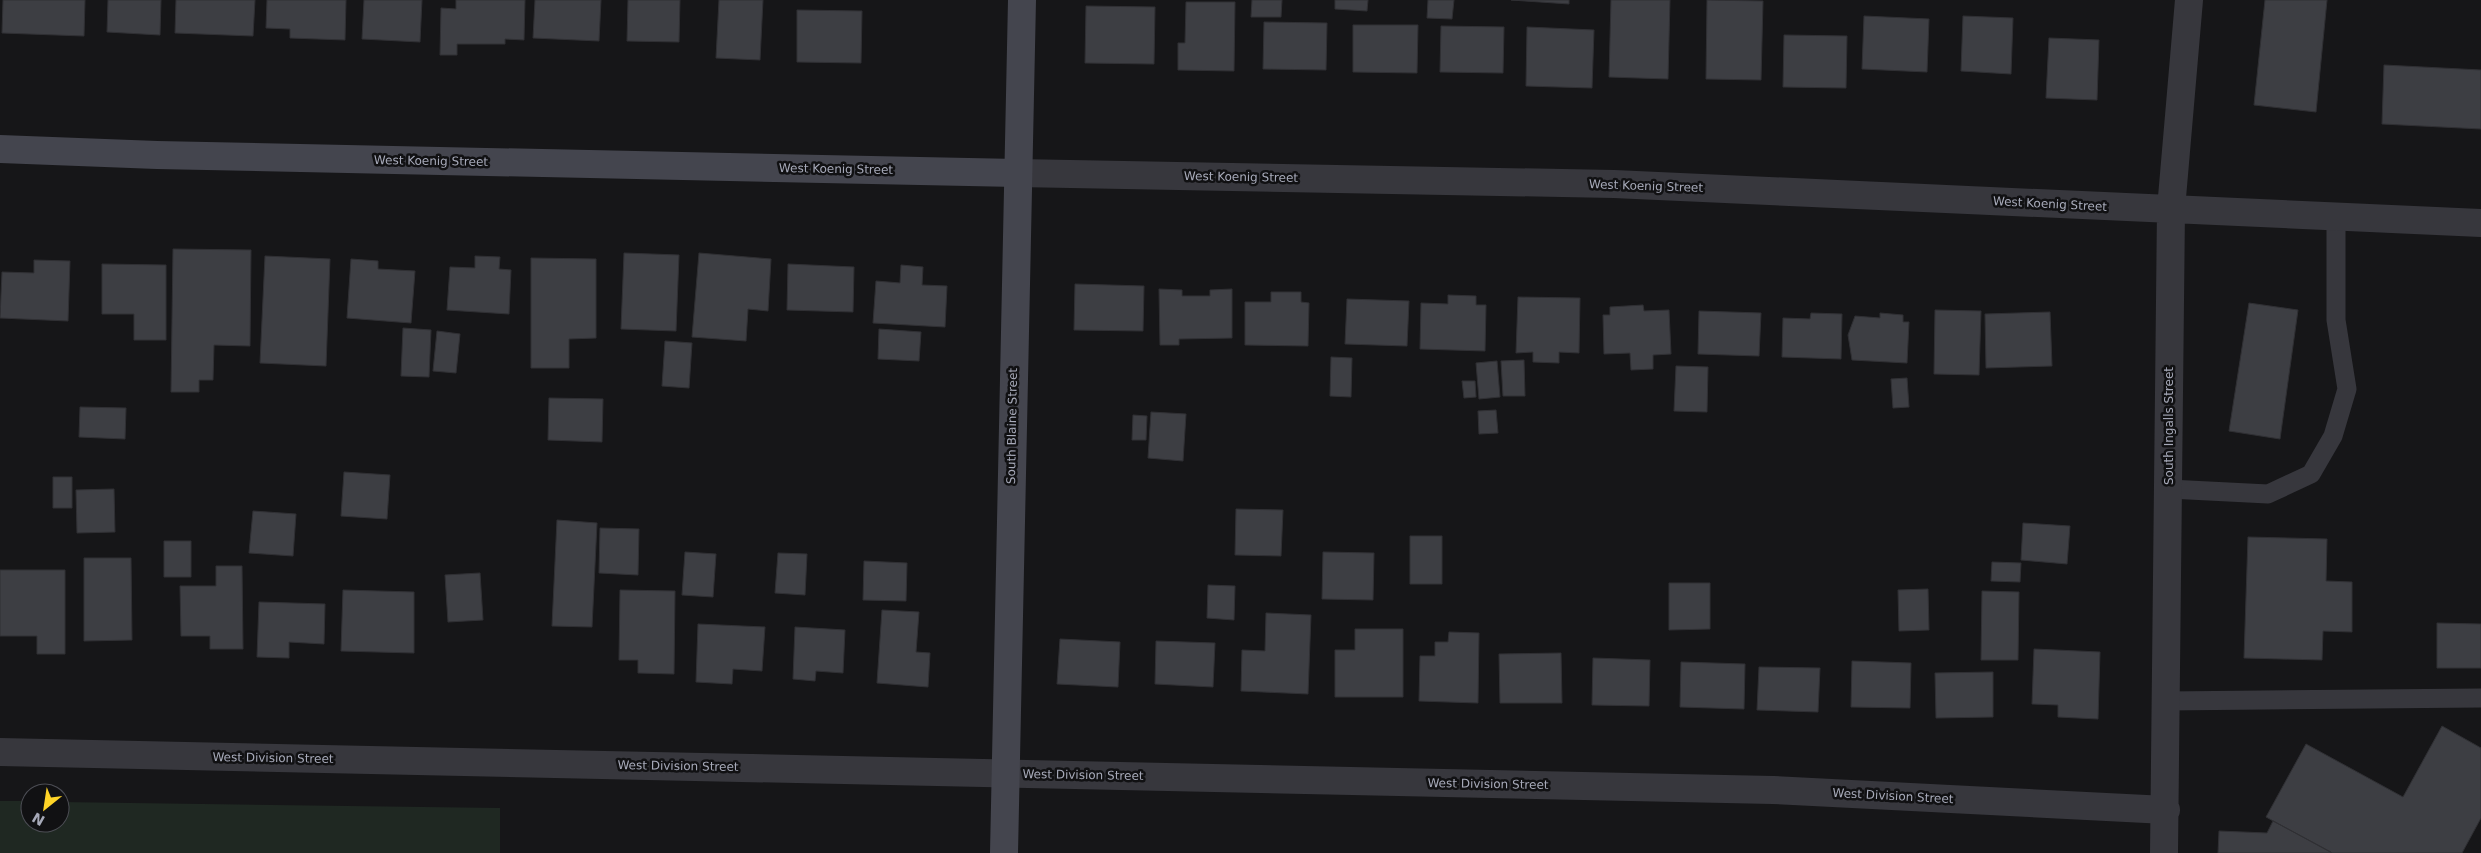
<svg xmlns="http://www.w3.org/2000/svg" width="2481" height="853" font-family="'DejaVu Sans',sans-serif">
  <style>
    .green { fill: #1f2822 }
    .building { fill: #3d3e43; stroke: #303034 }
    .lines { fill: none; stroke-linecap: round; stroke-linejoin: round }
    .lane { stroke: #37373d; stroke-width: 19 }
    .street { stroke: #37373d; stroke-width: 28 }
    .secondary { stroke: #44454e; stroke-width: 28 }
    .labels { text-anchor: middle; stroke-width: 5; stroke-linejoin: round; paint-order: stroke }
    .street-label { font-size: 12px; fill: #a7aab9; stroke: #111113 }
  </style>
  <rect width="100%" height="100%" fill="#161618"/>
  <path class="green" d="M0,801H30V823H60V802L500,808V853H0Z"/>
  <path class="building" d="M3,0H85L84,36L2,33Z
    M108,0H161L160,35L107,32Z
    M176,0H255L253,36L175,33Z
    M267,0H346L345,40L290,38V29L266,28Z
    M364,0H422L420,42L362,39Z
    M456,0H525L524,40L505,39V44H457V55H440L441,8L456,9Z
    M535,0H601L599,41L533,38Z
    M628,0H680L679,42L627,41Z
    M719,0H763L760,60L716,58Z
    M1252,0H1282L1281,17H1251Z
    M1335,0H1368L1367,11L1335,9Z
    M1428,0H1454L1452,19L1427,18Z
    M1511,0H1569V4Z
    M1611,0H1670L1668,79L1609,77Z
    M1707,0L1763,1L1761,80L1706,79Z
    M2265,0H2327L2316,112L2254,105Z
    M1186,2H1235L1234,71L1178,70V43H1185Z
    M1086,6L1155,7L1154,64L1085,63Z
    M797,10L862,11L861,63L797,62Z
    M1864,16L1929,19L1927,72L1862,69Z
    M1963,16L2013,18L2011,74L1961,71Z
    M1264,22L1327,23L1326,70L1263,69Z
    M1353,25H1418L1417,73L1353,72Z
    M1441,26L1504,27L1503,73L1440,72Z
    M1527,27L1594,30L1592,88L1526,86Z
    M1784,35L1847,36L1846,88L1783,87Z
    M2049,38L2099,40L2097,100L2046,98Z
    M2384,65L2481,70V129L2382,124Z
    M173,249L251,250L250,346L214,345L213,380H199V392H171Z
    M624,253L679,255L676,331L621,329Z
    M699,253L771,259L768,311L748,309L746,341L692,337Z
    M265,256L330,259L326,366L260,363Z
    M475,256L500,257L499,269L511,270L509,314L447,310L450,267L475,268Z
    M531,258L596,259V338L569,339V368H531Z
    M351,259L378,261V269L415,271L411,323L347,318Z
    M34,260L70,261L68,321L0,318L2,272L34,273Z
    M102,264L166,265V340H134V314H102Z
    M788,264L854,267L853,312L787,310Z
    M901,265L923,267L922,285L947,286L945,327L873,323L876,281L900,283Z
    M1075,284L1144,286L1143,331L1074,330Z
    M1159,289L1182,290V296H1210V290L1232,289V338L1179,339V345H1160Z
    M1271,292H1301V302L1309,303L1308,346L1245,345V302H1271Z
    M1448,295L1476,296V305H1486L1485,351L1420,349L1421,303L1448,304Z
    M1518,297L1580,298L1579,353L1559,352V363L1533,362V352L1516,353Z
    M1347,299L1409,301L1407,346L1345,344Z
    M2249,303L2298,310L2280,439L2229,431Z
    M1643,305L1644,311L1669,310L1671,354L1653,355V369L1631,370L1630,353L1604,354L1603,315H1610V307Z
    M1935,310L1981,311L1979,375L1934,374Z
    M1699,311L1761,313L1759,356L1698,354Z
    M2050,312L2052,366L1986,368L1985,314Z
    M1811,313L1842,314L1841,359L1782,357L1783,318L1810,319Z
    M1880,313L1903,315V322H1909L1907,363L1852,360L1848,335L1855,316L1880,318Z
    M403,328L431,330L429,377L401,376Z
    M879,329L921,332L919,361L878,359Z
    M437,331L460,334L456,373L433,371Z
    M665,341L692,343L689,388L662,386Z
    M1331,357L1352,358L1351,397L1330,396Z
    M1524,360L1525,396H1503L1501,361Z
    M1497,361L1500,397L1479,399L1476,363Z
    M1676,366L1708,367L1707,412L1674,411Z
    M1907,378L1909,407L1893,408L1891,379Z
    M1462,381H1475L1476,397L1464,398Z
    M549,398L603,399L602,442L548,440Z
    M80,407L126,408L125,439L79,437Z
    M1496,410L1498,433L1479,434L1478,411Z
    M1151,412L1186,414L1183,461L1148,458Z
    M1133,415L1147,416L1146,440H1132Z
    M344,472L390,475L387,519L341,516Z
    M53,477H72V508H53Z
    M114,489L115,532L77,533L76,490Z
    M1236,509L1283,510L1281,556L1235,555Z
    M253,511L296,514L293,556L249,553Z
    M557,520L597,523L592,627L552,626Z
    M2023,523L2070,526L2067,564L2021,560Z
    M600,528L639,529L638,575L599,573Z
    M1410,536H1442V584H1410Z
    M2248,537L2327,539L2326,581L2352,582V632L2323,631L2322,660L2244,658Z
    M164,541H191V577H164Z
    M685,552L716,554L713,597L682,595Z
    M1323,552L1374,553L1373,600L1322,599Z
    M778,553L807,554L805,595L775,593Z
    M84,558H131L132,640L84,641Z
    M864,561L907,563L906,601L863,600Z
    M1992,562L2021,563L2020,582L1991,581Z
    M216,566H242L243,649H210V636H181L180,586H216Z
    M0,570H65V654H37V636H0Z
    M480,573L483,620L448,622L445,575Z
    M1669,583H1710V629L1669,630Z
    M1208,585L1235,586L1234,620L1207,618Z
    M1928,589L1929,630L1899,631L1898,590Z
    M343,590L414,592V653L341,651Z
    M620,590L675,591L674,674L638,673V660H619Z
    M1982,591L2019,592L2018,660H1981Z
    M259,602L325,604L324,644L289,642V658L257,657Z
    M882,610L919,612L916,652L930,653L928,687L877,683Z
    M1266,613L1311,615L1308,694L1241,691L1242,650L1265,651Z
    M2437,623L2481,624V668H2437Z
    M698,624L765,627L762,671L733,669L732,684L696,682Z
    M795,627L845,630L843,673L816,671L815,681L793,679Z
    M1355,629H1403V697H1335V650H1355Z
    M1449,632L1479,633L1478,703L1419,701L1420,656H1435V642H1448Z
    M1060,639L1120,642L1118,687L1057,684Z
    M1156,641L1215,643L1213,687L1155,684Z
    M2034,649L2100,652L2098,719L2058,717V705L2032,704Z
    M1561,653L1562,703H1500L1499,654Z
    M1593,658L1650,660L1649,706L1592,705Z
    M1852,661L1911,663L1910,708L1851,707Z
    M1681,662L1745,664L1744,709L1680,707Z
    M1759,667L1820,668L1818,712L1757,710Z
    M1993,672V717L1936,718L1935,673Z
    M2442,726L2481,748V818L2462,853H2332L2266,817L2306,744L2403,797Z
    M2273,821L2331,852L2330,853H2218L2219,831L2267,833Z"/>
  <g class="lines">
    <path class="lane" d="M2169,489L2268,494L2311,474L2333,436L2347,389L2336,320V217
      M2166,701L2481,698"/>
    <path class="street" d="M1017,173L1614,184L2481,223
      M0,752L1773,790L2166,810
      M2164,853L2171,209L2189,0"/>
    <path class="secondary" d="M0,149L157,155L1017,173
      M1004,853L1022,0"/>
  </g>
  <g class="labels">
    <g class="street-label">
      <text transform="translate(431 161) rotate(1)" y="4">West Koenig Street</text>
      <text transform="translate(836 169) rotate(1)" y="4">West Koenig Street</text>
      <text transform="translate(1241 177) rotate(1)" y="4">West Koenig Street</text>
      <text transform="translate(1646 186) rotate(2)" y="4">West Koenig Street</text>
      <text transform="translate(2050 204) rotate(3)" y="4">West Koenig Street</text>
      <text transform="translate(1012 426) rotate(-89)" y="4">South Blaine Street</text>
      <text transform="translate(2169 426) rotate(-90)" y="4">South Ingalls Street</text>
      <text transform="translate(273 758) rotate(1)" y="4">West Division Street</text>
      <text transform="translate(678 766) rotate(1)" y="4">West Division Street</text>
      <text transform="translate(1083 775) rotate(1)" y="4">West Division Street</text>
      <text transform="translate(1488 784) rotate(1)" y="4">West Division Street</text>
      <text transform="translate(1893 796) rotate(3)" y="4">West Division Street</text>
    </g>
  </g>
  <g transform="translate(45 808) rotate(210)"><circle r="24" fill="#111113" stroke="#4d4e55"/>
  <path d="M0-4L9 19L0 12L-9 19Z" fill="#ffd427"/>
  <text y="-8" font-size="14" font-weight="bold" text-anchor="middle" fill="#a7aab9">N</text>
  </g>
</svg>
